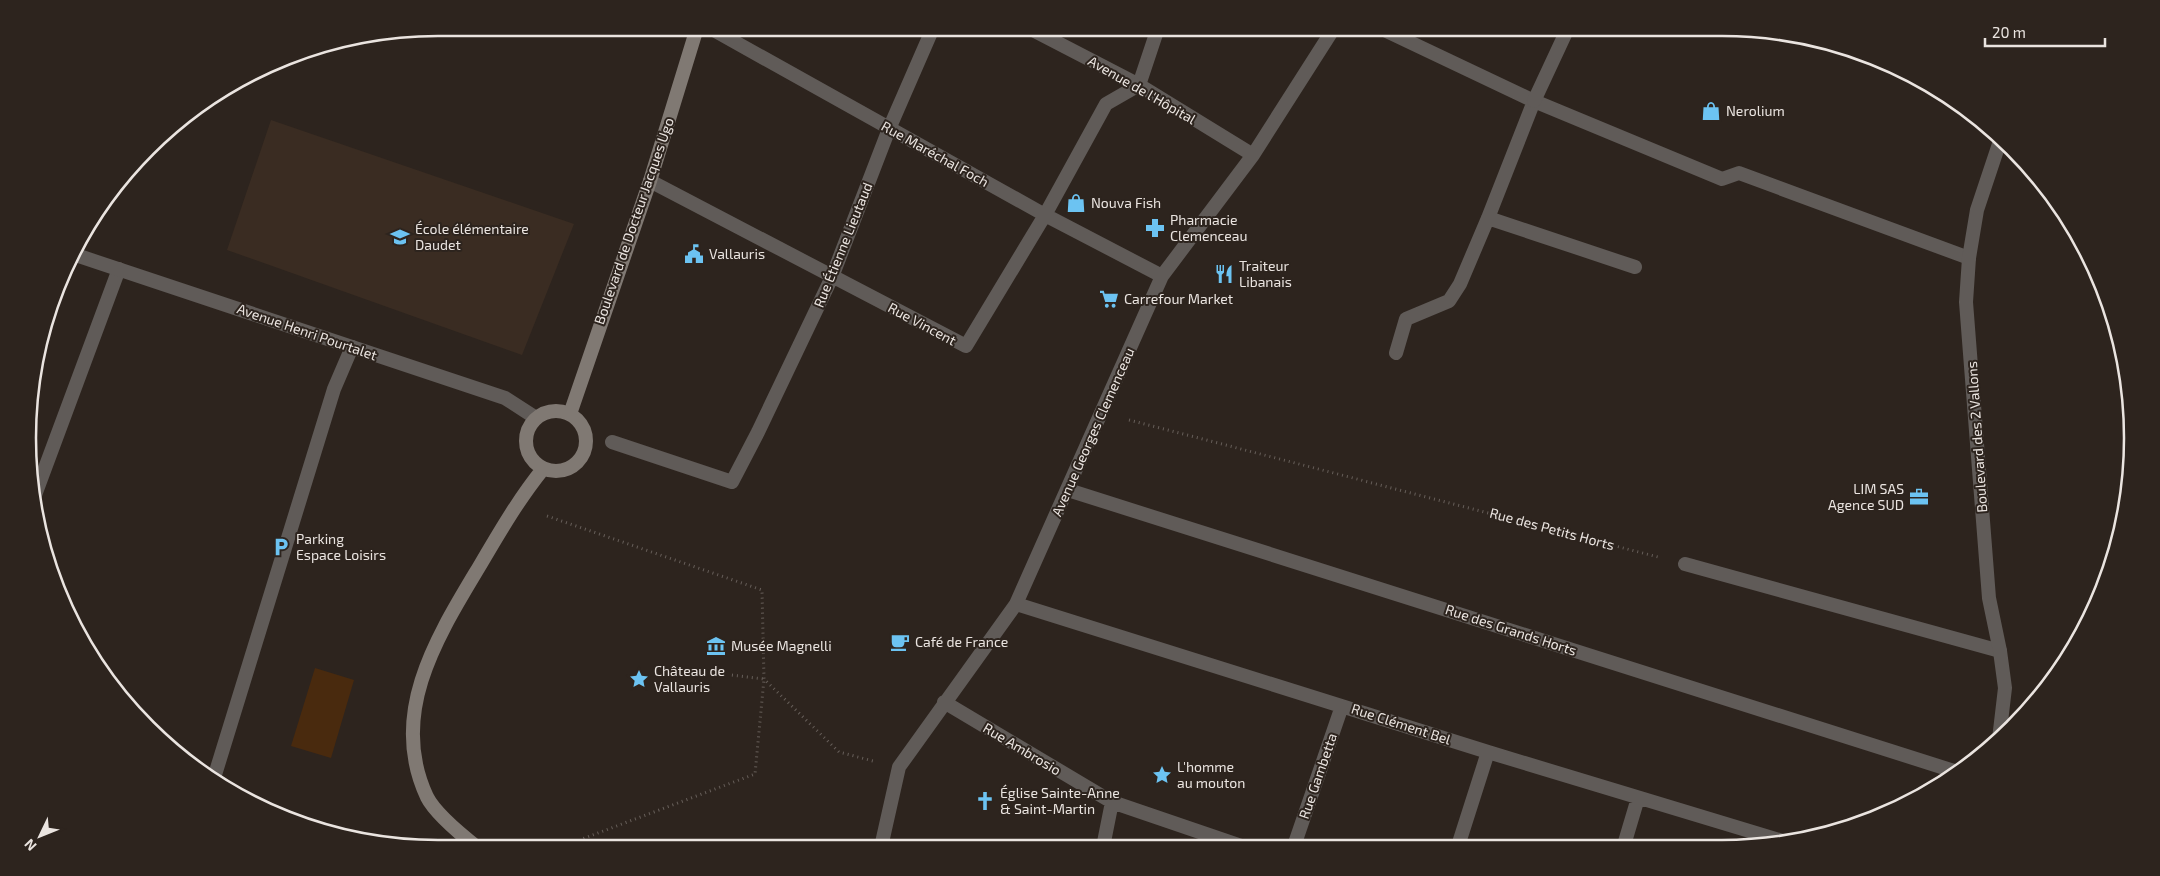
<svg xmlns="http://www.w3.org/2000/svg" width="2160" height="876" font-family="'Exo 2',sans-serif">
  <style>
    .built { fill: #3a2c22 }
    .green { fill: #492a0e }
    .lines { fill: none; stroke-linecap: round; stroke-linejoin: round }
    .path { stroke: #675f5a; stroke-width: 3; stroke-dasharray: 1 4; stroke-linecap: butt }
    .service { stroke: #605b58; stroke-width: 14 }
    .pedestrian { stroke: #605b58; stroke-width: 14 }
    .minor { stroke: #605b58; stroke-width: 14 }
    .secondary { stroke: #807973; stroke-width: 14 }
    .labels { text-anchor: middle; stroke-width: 4; stroke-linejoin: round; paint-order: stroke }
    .street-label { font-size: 14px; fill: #eae4e0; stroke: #2d241e }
    .poi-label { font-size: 14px; fill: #eae4e0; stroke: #2d241e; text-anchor: start }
    .rim { fill: none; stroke: #eae4e0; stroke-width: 2.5 }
  </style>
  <rect width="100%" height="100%" fill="#2d241e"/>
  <path class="built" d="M271,120L574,224L522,355L227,250Z
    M58,287L63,289L37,360L49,306Z"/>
  <path class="green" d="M315,668L354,680L331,758L291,746Z"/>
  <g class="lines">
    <path class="path" d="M1129,420L1658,557
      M547,516L762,590L764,679L839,752L873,761
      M572,848L582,839L755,774L764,679L731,675"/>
    <path class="service" d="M1380,28L1534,101L1722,179L1739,173L1969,258
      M1488,218L1635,267
      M1396,353L1406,319L1449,301L1460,284L1488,218L1534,101
      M35,495L119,269
      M1685,564L2000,651
      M214,778L334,389L352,347"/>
    <path class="pedestrian" d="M889,129L933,28"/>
    <path class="minor" d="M710,28L1045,215L1162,276
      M1029,28L1139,85L1253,155
      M1534,101L1568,28
      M650,181L966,346L1045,215L1106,104L1139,85L1158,28
      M73,254L505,398L536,418
      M612,442L732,482L758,432L832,277L889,129
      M1068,490L1954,771
      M1016,604L1488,752L1786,842
      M944,702L1112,802L1103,847
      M1999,739L2005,688L2000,651L1989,598L1966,302L1969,258L1977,210L2001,138
      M1112,802L1241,846
      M1624,845L1638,798
      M1294,846L1342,706
      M1458,846L1488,752
      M881,847L899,767L1016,604L1162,276L1253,155L1334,28"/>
    <path class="secondary" d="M526 441a30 30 0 1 1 60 0a30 30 0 1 1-60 0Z
      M570,414L650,181L697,28
      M478,848C464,837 435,813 427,797C388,714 437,637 479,567C499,533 518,500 543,469"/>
  </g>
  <defs>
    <g id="shop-bare" transform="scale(1.5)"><path d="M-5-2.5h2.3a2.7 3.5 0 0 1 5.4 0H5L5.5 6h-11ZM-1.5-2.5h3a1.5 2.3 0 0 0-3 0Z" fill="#6cc3f2" stroke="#2d241e" stroke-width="2.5" paint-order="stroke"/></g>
    <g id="pharmacy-bare" transform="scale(1.5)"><path d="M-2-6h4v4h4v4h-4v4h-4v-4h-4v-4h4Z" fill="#6cc3f2" stroke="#2d241e" stroke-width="2.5" paint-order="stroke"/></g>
    <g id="school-bare" transform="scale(1.5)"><path d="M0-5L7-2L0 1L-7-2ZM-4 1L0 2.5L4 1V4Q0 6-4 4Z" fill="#6cc3f2" stroke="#2d241e" stroke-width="2.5" paint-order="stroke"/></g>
    <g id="civic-bare" transform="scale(1.5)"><path d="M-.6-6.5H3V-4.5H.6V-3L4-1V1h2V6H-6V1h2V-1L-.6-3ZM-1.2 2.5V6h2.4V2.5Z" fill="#6cc3f2" stroke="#2d241e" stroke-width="2.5" paint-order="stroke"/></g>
    <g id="restaurant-bare" transform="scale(1.5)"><path d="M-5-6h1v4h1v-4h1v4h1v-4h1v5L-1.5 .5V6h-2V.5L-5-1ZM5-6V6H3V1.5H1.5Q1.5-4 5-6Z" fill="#6cc3f2" stroke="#2d241e" stroke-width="2.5" paint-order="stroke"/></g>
    <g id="supermarket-bare" transform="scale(1.5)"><path d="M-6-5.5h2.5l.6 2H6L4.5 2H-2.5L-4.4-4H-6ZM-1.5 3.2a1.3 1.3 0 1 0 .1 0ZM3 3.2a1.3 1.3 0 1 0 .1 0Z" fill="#6cc3f2" stroke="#2d241e" stroke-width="2.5" paint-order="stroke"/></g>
    <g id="office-bare" transform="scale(1.5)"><path d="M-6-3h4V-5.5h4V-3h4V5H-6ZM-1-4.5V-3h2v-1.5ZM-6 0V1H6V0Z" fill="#6cc3f2" stroke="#2d241e" stroke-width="2.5" paint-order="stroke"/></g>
    <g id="parking-bare" transform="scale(1.5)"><path d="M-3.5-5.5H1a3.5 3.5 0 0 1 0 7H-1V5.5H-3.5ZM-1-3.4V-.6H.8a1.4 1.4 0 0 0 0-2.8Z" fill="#6cc3f2" stroke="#2d241e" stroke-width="2.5" paint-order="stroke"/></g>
    <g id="cafe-bare" transform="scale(1.5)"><path d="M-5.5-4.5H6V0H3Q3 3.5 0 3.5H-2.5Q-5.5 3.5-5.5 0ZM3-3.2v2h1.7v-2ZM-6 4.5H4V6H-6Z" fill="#6cc3f2" stroke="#2d241e" stroke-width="2.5" paint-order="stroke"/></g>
    <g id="museum-bare" transform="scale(1.5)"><path d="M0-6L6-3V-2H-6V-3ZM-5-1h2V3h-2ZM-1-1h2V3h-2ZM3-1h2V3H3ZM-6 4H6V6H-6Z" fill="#6cc3f2" stroke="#2d241e" stroke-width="2.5" paint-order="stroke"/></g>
    <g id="sight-bare" transform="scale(1.5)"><path d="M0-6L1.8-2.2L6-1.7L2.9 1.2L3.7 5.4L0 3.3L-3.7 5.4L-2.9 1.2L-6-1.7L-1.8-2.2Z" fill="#6cc3f2" stroke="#2d241e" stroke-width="2.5" paint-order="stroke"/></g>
    <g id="church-bare" transform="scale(1.5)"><path d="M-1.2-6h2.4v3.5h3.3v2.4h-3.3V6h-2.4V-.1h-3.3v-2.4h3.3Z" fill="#6cc3f2" stroke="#2d241e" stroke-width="2.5" paint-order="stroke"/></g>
  </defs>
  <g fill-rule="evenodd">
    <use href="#shop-bare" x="1711" y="111"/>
    <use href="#shop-bare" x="1076" y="203"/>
    <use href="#pharmacy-bare" x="1155" y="228"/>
    <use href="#school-bare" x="400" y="237"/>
    <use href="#civic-bare" x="694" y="254"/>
    <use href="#restaurant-bare" x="1224" y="274"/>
    <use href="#supermarket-bare" x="1109" y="299"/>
    <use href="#office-bare" x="1919" y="497"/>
    <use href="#parking-bare" x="281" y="547"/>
    <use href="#cafe-bare" x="900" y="642"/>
    <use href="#museum-bare" x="716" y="646"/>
    <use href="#sight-bare" x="639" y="679"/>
    <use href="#sight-bare" x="1162" y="775"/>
    <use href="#church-bare" x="985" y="801"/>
  </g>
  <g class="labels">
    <g class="street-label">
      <text transform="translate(1142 90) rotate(30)" y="5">Avenue de l'Hôpital</text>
      <text transform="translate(935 154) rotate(29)" y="5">Rue Maréchal Foch</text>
      <text transform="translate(634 221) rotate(-71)" y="5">Boulevard de Docteur Jacques Ugo</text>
      <text transform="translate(843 245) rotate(-68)" y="5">Rue Étienne Lieutaud</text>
      <text transform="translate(922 324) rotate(28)" y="5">Rue Vincent</text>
      <text transform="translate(307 332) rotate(19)" y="5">Avenue Henri Pourtalet</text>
      <text transform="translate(1093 432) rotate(-66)" y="5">Avenue Georges Clemenceau</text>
      <text transform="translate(1977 437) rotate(-94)" y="5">Boulevard des 2 Vallons</text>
      <text transform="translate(1552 529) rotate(15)" y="5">Rue des Petits Horts</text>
      <text transform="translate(1511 630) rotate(18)" y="5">Rue des Grands Horts</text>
      <text transform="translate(1401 724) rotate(18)" y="5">Rue Clément Bel</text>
      <text transform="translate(1022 749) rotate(31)" y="5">Rue Ambrosio</text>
      <text transform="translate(1318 776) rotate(-71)" y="5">Rue Gambetta</text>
    </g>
    <g class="poi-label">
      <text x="1726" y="116">Nerolium</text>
      <text x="1091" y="208">Nouva Fish</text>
      <text x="1170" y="225">Pharmacie<tspan x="1170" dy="16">Clemenceau</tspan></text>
      <text x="415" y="234">École élémentaire<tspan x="415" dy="16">Daudet</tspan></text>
      <text x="709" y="259">Vallauris</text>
      <text x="1239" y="271">Traiteur<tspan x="1239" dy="16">Libanais</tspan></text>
      <text x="1124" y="304">Carrefour Market</text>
      <text x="1904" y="494" text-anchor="end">LIM SAS<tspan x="1904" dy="16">Agence SUD</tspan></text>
      <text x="296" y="544">Parking<tspan x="296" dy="16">Espace Loisirs</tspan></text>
      <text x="915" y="647">Café de France</text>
      <text x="731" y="651">Musée Magnelli</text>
      <text x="654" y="676">Château de<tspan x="654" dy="16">Vallauris</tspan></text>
      <text x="1177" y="772">L'homme<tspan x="1177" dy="16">au mouton</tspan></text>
      <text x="1000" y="798">Église Sainte-Anne<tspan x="1000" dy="16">&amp; Saint-Martin</tspan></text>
    </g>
  </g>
  <path d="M0 0H2160V876H0ZM438 36H1722A402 402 0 0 1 2124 438V438A402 402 0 0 1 1722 840H438A402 402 0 0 1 36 438V438A402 402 0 0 1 438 36Z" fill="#2d241e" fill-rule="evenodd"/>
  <path class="rim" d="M438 36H1722A402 402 0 0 1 2124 438V438A402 402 0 0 1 1722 840H438A402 402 0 0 1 36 438V438A402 402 0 0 1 438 36Z"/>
  <g transform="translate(40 836) rotate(227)" stroke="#2d241e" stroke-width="4" paint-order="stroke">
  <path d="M0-4L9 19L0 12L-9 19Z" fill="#eae4e0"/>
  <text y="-8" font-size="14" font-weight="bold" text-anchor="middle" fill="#eae4e0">N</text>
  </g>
  <path d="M1985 38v8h120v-8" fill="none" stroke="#eae4e0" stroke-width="2.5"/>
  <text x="1992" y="38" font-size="15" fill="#eae4e0" stroke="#2d241e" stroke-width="4" paint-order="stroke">20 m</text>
</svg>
